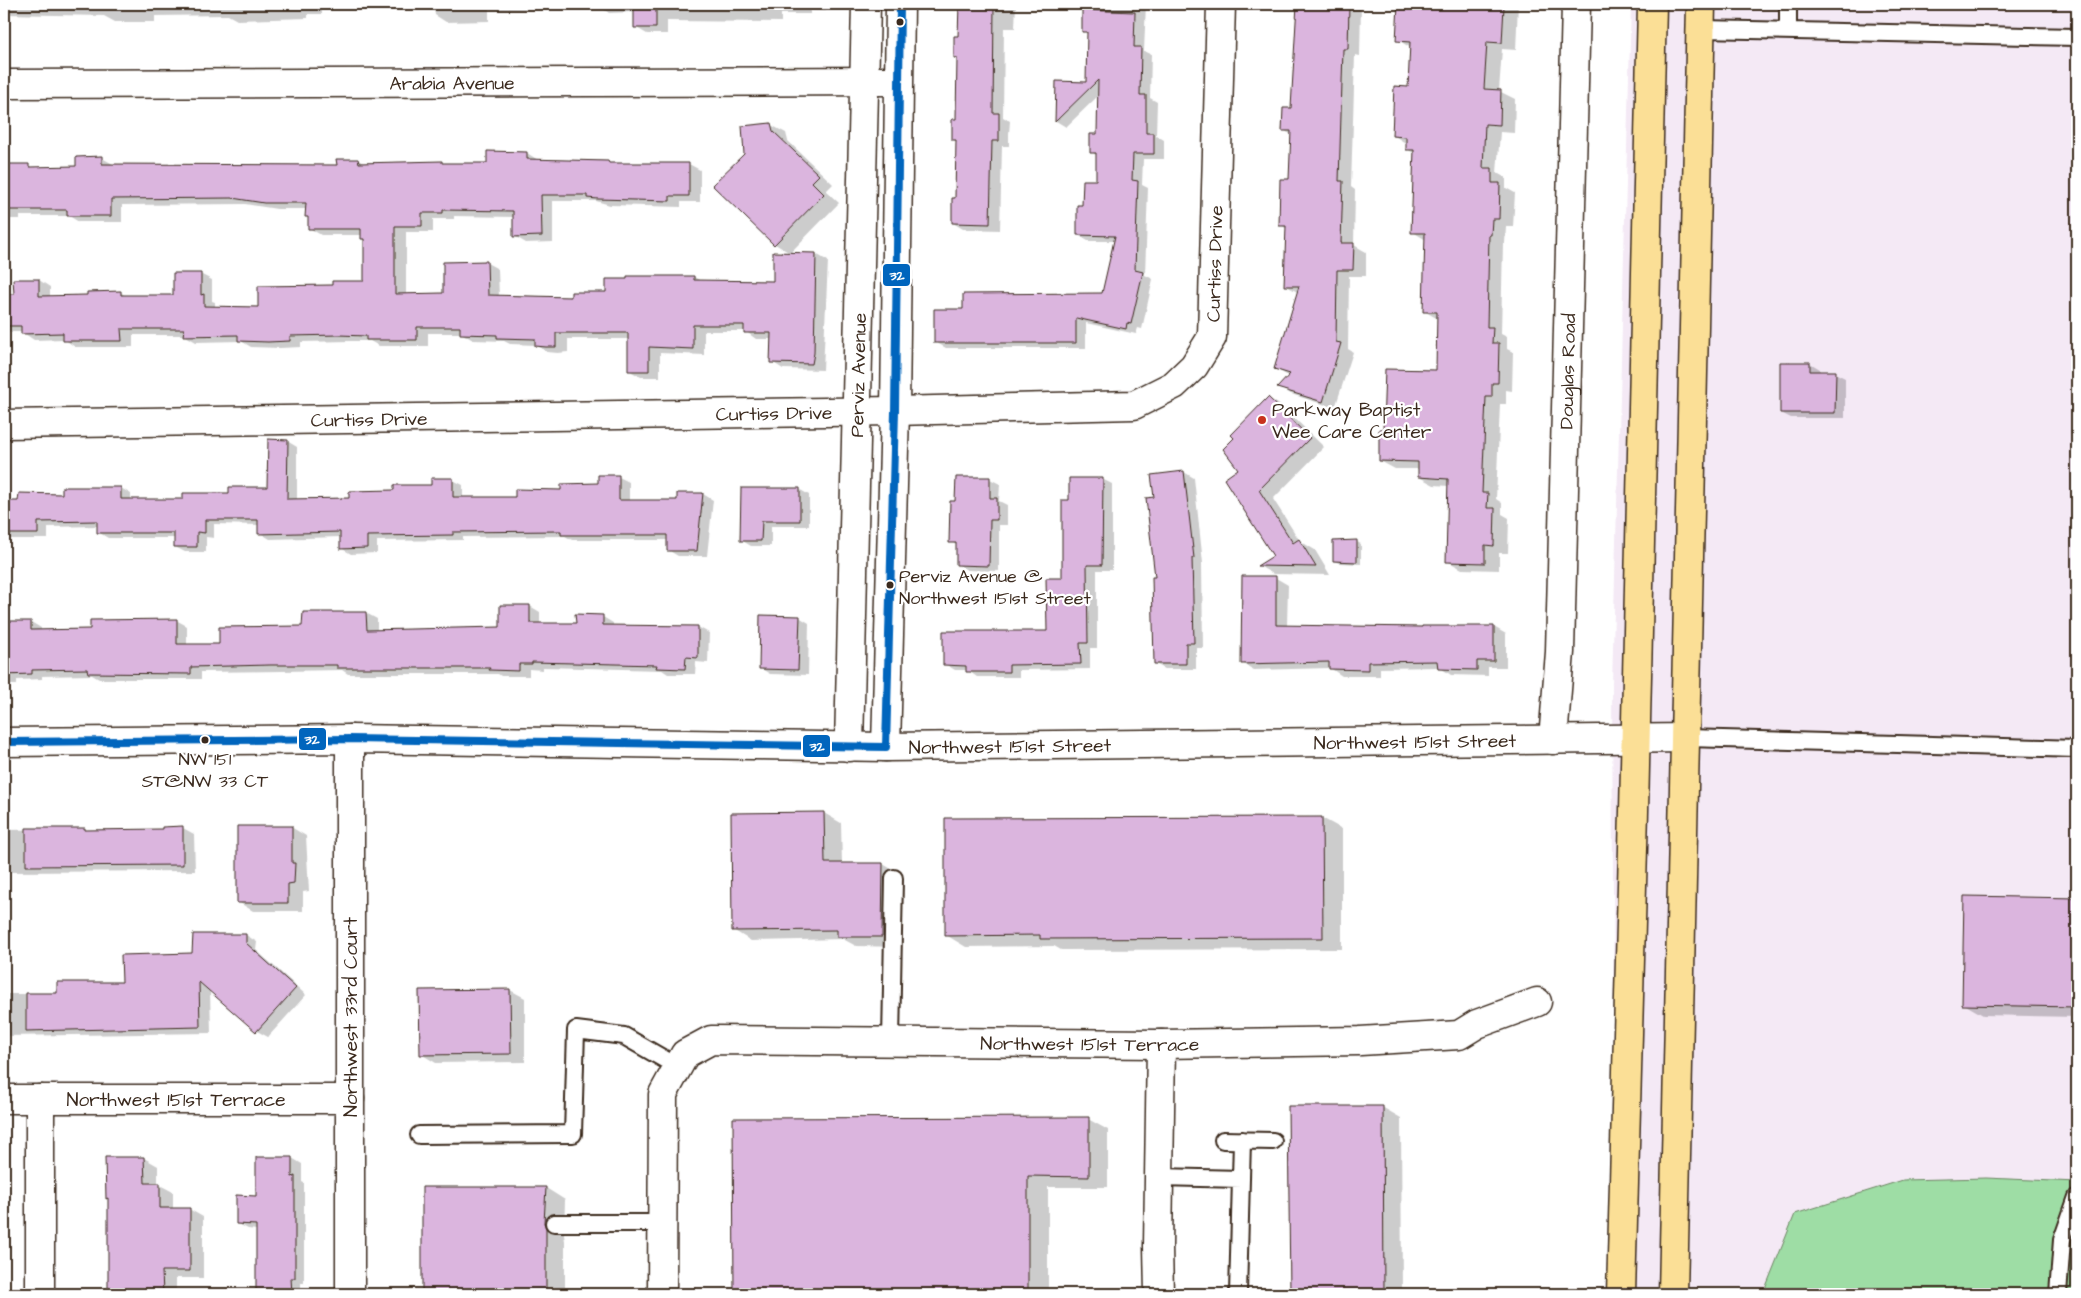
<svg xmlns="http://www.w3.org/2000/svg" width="2081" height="1298" font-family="'Architects Daughter',sans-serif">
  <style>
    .built { fill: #f4e9f5 }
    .green { fill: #9edda5; stroke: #6c8462 }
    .shadow { fill: #0003 }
    .building { fill: #dbb5de; stroke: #3b2a1e }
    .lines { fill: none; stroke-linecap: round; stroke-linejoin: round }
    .lane-casing { stroke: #3b2a1e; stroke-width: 20 }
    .street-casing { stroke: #3b2a1e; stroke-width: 31 }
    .secondary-casing { stroke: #3b2a1e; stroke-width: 31 }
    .primary-casing { stroke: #3b2a1e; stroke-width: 31 }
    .lane { stroke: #fff; stroke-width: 16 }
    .street { stroke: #fff; stroke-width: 28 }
    .secondary { stroke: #fff; stroke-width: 28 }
    .primary { stroke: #fbdf96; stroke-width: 28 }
    .bus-1-casing { stroke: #fff; stroke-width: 11 }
    .bus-1 { stroke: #0065bd; stroke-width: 8 }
    .bus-dot { fill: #3b2a1e; stroke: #fff; stroke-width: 2 }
    .poi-dot { fill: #c8321e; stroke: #fff; stroke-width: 2 }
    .labels { text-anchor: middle; stroke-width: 4.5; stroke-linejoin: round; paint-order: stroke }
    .bus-label { font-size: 18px; fill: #3b2a1e; stroke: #fff; text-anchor: start }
    .street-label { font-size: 19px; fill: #3b2a1e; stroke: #fff }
    .poi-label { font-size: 19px; fill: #3b2a1e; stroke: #fff; text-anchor: start }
    .line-badge { stroke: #fff; stroke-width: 2 }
    .badge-label { font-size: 14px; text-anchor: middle; font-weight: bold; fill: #fff }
  </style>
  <rect width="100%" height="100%" fill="#fff"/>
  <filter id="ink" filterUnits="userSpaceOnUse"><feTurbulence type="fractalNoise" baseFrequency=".02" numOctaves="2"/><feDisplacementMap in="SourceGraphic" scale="10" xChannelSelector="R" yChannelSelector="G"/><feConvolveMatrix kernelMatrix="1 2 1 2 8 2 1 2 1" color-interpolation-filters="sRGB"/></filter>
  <g filter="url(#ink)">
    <path class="built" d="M1631,4H2077V1294H1615L1612,684Z"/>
    <path class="green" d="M1986,1178L2077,1182V1294H1763L1795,1214L1903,1180Z"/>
    <path class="shadow" d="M4,4H826V11L810,10V14H781V22L667,21V34H647L635,27V12L609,13L602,8L489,9V21L446,22L435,15L434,8L322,10V14H308V18L237,20L228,15L155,16V22H115L104,16L4,14Z
      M960,4H1016L1015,28H1004L1003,117L1010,121L1009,134V146H1002L1000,230L963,229L953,223L956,199L958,142L953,140L957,120Z
      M1095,4H1146L1144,51L1151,54L1150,98L1157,102L1156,135L1164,140V159H1143L1142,185L1148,188L1145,275L1153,279L1142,329L1138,328L1136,334L1086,323V348H946L935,342L964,310L1103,294L1115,241H1088L1078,235L1083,207L1097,181L1098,156L1091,152L1098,135L1099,95L1066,127L1056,121L1057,83H1087L1088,34L1083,31L1095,12Z
      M1298,4H1361L1360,56L1355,55L1351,187L1355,190L1354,245L1366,252V276H1349L1348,349L1353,352L1335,408L1291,394L1279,387L1290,377L1276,369L1299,293L1285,285L1287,229L1281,225L1291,181L1292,135L1283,130L1292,109Z
      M1399,4H1518L1516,50L1502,49L1499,91L1515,99L1514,133L1500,132L1497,173L1506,178V188L1515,193L1513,227H1506L1505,243H1503L1501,334L1507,337V349L1513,352L1512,391L1506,390V404H1500L1496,499L1502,503V514L1509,518L1508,553H1499V570L1462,569L1447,561L1449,486L1434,485L1419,477V469H1395L1380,461L1384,431L1437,371L1438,319L1424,311L1426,240L1413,232L1415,154L1407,149V144L1393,135L1409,88L1411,48L1398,40Z
      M771,125L786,133L788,141L833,184L826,191L839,203L790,253L775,244L714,185L746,154Z
      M527,153L538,160L608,162L611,164H689L700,170V202H681V207L610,205L596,201H553V242L526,243L514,236V217L454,216V219H433V232H406V295H444L487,263L498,269L499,297L572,298L607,293L628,280V277H694L701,281L774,282V254H816L828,261L823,370L783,369L772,362V339H756L745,331H704V355L660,353V377H641L630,371L629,339H568V352L558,353L547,352L536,345L510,344L504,341L473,340L461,333H428V346H379L370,341H351L301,342V347L280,348L251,347L241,341L196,342L184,335H133V347H75L64,339L34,340L22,332H4V295H15L39,280L50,287V297H89L120,292L126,296H174L200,274L212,280V301L215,302V308H259L333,286L365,282L366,241L362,239V235H321L309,228L307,209H277L245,204L122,205V222H79L69,216H20V219H4V165H28L33,168L78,167L102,158L113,164L338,166L358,160L365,164L442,163L445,165H488Z
      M1782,363H1810L1820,369V373H1835L1845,378V418H1791L1781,413Z
      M1268,398L1283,407L1324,447L1273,499L1300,541L1315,550L1330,575L1273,574L1259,566L1274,556L1240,469Z
      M287,441L297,447V500H350L432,486L453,480L463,485V499L516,498L599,485L619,477L629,482V501H679L678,494H703L713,500L707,556H678L668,550L669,540H572L565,536L463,537V540L377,541V553L351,554L341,548V537L270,539L260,533V525L214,524V538L206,537V552H185L175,547V538H108L98,532V526L48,527V539H4V502H19L121,488L131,494V501L184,500L268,488Z
      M1184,472L1194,478L1203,563H1202L1203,648H1196V669H1165L1155,664V498Z
      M990,479L1000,484L999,501L1007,505V525H999V571L967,570L957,564L958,546L951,542L957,502Z
      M1102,479L1112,484V570H1097V648H1090V669L1019,670V677H977L967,670H955L945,664L1048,633L1063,579L1070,501Z
      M742,489H799L809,495V526H771V546H751L741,540Z
      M1357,542L1361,544V564L1339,563L1334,561Z
      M1276,578L1288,585L1287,626L1423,628L1494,627L1506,634V667H1488V676L1451,675L1439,667L1380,668V676H1342L1330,668L1254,670L1242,663Z
      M530,606L540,612V625L577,624L603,617L613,623V627H698L709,633L708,663L696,662L695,674H668L662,670L543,667V670L529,669V676H501L498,674H348L342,670L282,671L201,672V679H99L92,675L42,676V679L17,680V685H4V623L31,622L41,628V631H92L176,620L187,626V645H221L304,628V613H366L377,619V631L501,628Z
      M799,617L809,623L808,675L770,674L760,668Z
      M824,813L841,823L842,864H883L900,874V947L856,946L843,939L751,941L733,930Z
      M1322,818L1342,829V949L1061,950L1054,946L966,947L946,935V819Z
      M291,827L306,836L309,891L303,892V911H253L238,902Z
      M183,828L194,834L195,871L4,872V830L84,829L88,831L163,830Z
      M1966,897L2077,899V1017L1983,1015L1964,1004Z
      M246,935L257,942L256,950L306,995L268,1037L257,1031L210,989L211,1033L4,1036V994H58L123,983Z
      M510,990L525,998V1062L436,1063L421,1054Z
      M1382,1107L1401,1118L1402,1294H1291L1290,1108Z
      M1088,1119L1108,1130V1187H1048V1294H735L734,1120Z
      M144,1158L158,1166V1184L173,1192V1209H189L203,1217V1278H176V1294H110V1200L107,1198Z
      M292,1158L302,1164V1182L304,1183V1283H301V1294H257V1230L248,1229L238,1224L257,1197Z
      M423,1188H546L565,1200L564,1235L565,1241V1294H423Z"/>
    <path class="building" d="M634,4H656V28H634Z
      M959,4H994L993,113H999V141H992L990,224L952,223V198H955L956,140H952V119H956L957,58H954V36H958Z
      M1297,4H1349L1348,49H1343L1339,181H1343L1341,243H1354L1353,270H1337L1336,342L1341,343L1323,402L1277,388L1290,374L1274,369L1299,286H1284L1286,226H1279L1280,179H1289L1291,131H1282L1283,108H1291Z
      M1398,4L1504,6L1502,43L1487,42L1484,89L1501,90L1500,125L1485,124L1483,168H1492V183H1500L1499,219H1492L1491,235H1489L1487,327H1493L1492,343H1499L1498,383H1492V397H1486L1482,493H1488L1487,508H1495L1494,546L1485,545V563L1446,562L1448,479L1418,477V462L1379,461V429H1383L1385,369L1436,370L1437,312H1423L1425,233H1411L1414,150H1406V137L1392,136L1394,86L1408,87L1410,42L1396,41Z
      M1082,10L1135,12L1134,47H1141L1140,95H1146V133H1154V154H1133L1132,180L1138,181L1135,270L1143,272L1131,324L1127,323L1126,329L1076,318V343H934V309H963V294L1102,293L1115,236L1077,235V205H1082L1083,180H1096V153H1090V134H1097L1098,80L1055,122L1056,81L1086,82L1087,32H1082Z
      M771,123L773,131L819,175L812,182L824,194L774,245L712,185L744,154L742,126Z
      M487,151L527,152V159L608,161L609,163H689V196H670V201L598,199L587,198V195H541L542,236L513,237V211L443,210V213H422V226H395V294L443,293V262L487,261L488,295L571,297V292H606V279H627V276H694V280L773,281V252L816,253L814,353L812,364L770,363L771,333H744V325H693V349L649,347V371H628V333H556V347H546L535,346V339L497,338V335L460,334V327H417V340H366V336L339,335L290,336V341L268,342L238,341V335L183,336L184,329H121L122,341H63V333L21,334V326H4V294H14L13,279H39V296L87,295V292L121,291V295H173V273H201V295L204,294V306L258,307V286L332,285V281H364V239H361V229H308V217H305L306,203H264L232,198L111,199V216H67V210H4V164H29V167L76,166V157L102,156V164L337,165L336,159H358L359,163L442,161V163H487Z
      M1780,362H1810V371H1836L1835,413H1780Z
      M1268,397L1310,438L1259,490L1293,543L1299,539L1316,567L1257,566L1273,556L1224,479L1238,469L1223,449L1234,438L1231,435Z
      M268,439L288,440L287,499L349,498V491L394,490V485H431V478H453V497H515V489L561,490V484L598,483V475H619V500H677V493H703L697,551H667V535H561V531L453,532V535L367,536V548L340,549V532L258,534V520H205V533L197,532V547H174V533H97V521L38,522V534H4V501H18L19,493L62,494V487H121V499H183V493H229V487H267Z
      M1184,471L1194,558H1192L1194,643H1186V664H1154L1152,577H1155L1146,498L1154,497L1151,475Z
      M956,477H990V498H997V520H990L989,566L956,565V543H949L950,501H955Z
      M1069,478H1103L1102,565H1087L1088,643H1080L1081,664L1009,665V672H966V666L943,665V631H1047L1046,578H1062V500H1069Z
      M741,488H800V521H762L761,541H740Z
      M1357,540V562L1333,561V541Z
      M1242,576H1276V625L1422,627V626H1494V661H1477V670L1438,669L1437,661L1368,662V670L1329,669V662L1241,664Z
      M500,605H530V623H576L575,614L603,615V625L698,626V658L686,657L685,669L656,668L657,665L532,662V664H519V671L489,670L490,668H337V665H270L191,667V674L88,673L87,669L32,670V674L4,675V621H31V630L90,629V620L177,619V644H219V627L302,626L303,612H366L367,630L500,627Z
      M760,615L800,616L798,670L759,669Z
      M824,812L825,863H883L882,937H837V930L732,931L731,813Z
      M1322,817L1323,938L1040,939V935L945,936V818Z
      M183,826V865L26,866V828H85V830L162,829V827Z
      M237,826H292V863H295L294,883L288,884V903H237Z
      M1964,896L2077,898V1007L1962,1005Z
      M193,934H246V943L296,988L256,1032L199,982L200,1027L26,1031V993H57V982H122L121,955L192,953Z
      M510,989L511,1054L420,1055L419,990Z
      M1288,1106H1383L1384,1294H1290Z
      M1089,1117V1177L1028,1176V1294H734L733,1118Z
      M105,1157H144L145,1183H160V1208H190V1271H162L163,1294H108V1198L106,1199Z
      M256,1157H292V1177L295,1176V1278H291L292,1294H256V1225L236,1224V1195L256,1196Z
      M422,1187H546L544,1223L546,1228V1294H422Z"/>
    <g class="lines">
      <g class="lane-casing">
        <path id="lane" d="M1701,29L2077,37
          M1788,30V4
          M1687,738L2077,749
          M891,1041L894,878
          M419,1135L573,1134L576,1030L624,1036L678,1067
          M1223,1140L1273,1141
          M1159,1177L1241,1179
          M554,1223H663
          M1238,1294L1242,1140
          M2058,1294L2062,1240L2077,1197"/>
      </g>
      <g class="street-casing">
        <g id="street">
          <path id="s1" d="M4,84L898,81"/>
          <path id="s2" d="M4,424L895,411L1134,405L1174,385L1194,366L1212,337L1221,4"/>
          <path d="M350,739V1294"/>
          <path id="s3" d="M1553,740L1560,652L1576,4"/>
          <path id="s4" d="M4,1099H350"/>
          <path d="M40,1294V1099"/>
          <path id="s5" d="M662,1294L663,1094L685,1054L711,1040L1161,1044L1360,1041L1459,1035L1477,1024L1537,1002"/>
          <path d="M1159,1294L1158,1246L1161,1044"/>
        </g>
      </g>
      <g class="secondary-casing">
        <g id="secondary">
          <path id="s6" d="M4,742L350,739L886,747L1687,738"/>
          <path id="s7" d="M849,747L866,4"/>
          <path d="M886,747L895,411L900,4"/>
        </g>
      </g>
      <g class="primary-casing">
        <path id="primary" d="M1621,1294L1634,811L1652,4
          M1673,1294L1701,4"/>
      </g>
      <use href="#lane" class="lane"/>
      <use href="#street" class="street"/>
      <use href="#secondary" class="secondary"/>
      <use href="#primary" class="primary"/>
      <g class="bus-1-casing">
        <path id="bus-1" d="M4,742L350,739L886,747L895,411L900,4"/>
      </g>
      <use href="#bus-1" class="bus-1"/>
    </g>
  </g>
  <g class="bus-dot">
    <circle cx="900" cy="22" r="4.5"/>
    <circle cx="890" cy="585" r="4.5"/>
    <circle cx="205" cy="740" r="4.5"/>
  </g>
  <circle class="poi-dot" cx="1262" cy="420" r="5"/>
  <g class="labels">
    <g class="bus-label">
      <text x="899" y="582">Perviz Avenue @<tspan x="899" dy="22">Northwest 151st Street</tspan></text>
      <text x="205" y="765" text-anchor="middle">NW 151<tspan x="205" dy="22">ST@NW 33 CT</tspan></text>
    </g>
    <g class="street-label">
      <text dy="7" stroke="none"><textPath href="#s1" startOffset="448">Arabia Avenue</textPath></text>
      <text dy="7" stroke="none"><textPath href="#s2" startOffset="1310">Curtiss Drive</textPath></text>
      <text dy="7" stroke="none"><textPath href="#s3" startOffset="369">Douglas Road</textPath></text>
      <text dy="7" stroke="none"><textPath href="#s7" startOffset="372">Perviz Avenue</textPath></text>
      <text dy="7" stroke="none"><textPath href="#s2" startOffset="770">Curtiss Drive</textPath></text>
      <text dy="7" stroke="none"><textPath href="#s2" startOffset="365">Curtiss Drive</textPath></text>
      <text dy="7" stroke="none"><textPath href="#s6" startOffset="1411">Northwest 151st Street</textPath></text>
      <text dy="7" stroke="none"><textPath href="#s6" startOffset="1006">Northwest 151st Street</textPath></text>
      <text transform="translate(350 1017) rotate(-90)" y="7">Northwest 33rd Court</text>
      <text dy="7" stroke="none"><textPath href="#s5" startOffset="654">Northwest 151st Terrace</textPath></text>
      <text dy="7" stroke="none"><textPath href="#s4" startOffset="172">Northwest 151st Terrace</textPath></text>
    </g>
    <g class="poi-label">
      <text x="1272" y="416">Parkway Baptist<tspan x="1272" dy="22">Wee Care Center</tspan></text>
    </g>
  </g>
  <g class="line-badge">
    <rect x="882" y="263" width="29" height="24" rx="5" fill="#0065bd"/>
    <rect x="298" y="727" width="29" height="24" rx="5" fill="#0065bd"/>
    <rect x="802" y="734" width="29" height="24" rx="5" fill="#0065bd"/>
  </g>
  <g class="badge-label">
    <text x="897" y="280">32</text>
    <text x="312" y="744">32</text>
    <text x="817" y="751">32</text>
  </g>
  <rect width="2081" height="1298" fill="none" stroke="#fff" stroke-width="20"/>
  <rect x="10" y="10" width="2061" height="1278" fill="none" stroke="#3b2a1e" stroke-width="2" filter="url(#ink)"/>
</svg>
